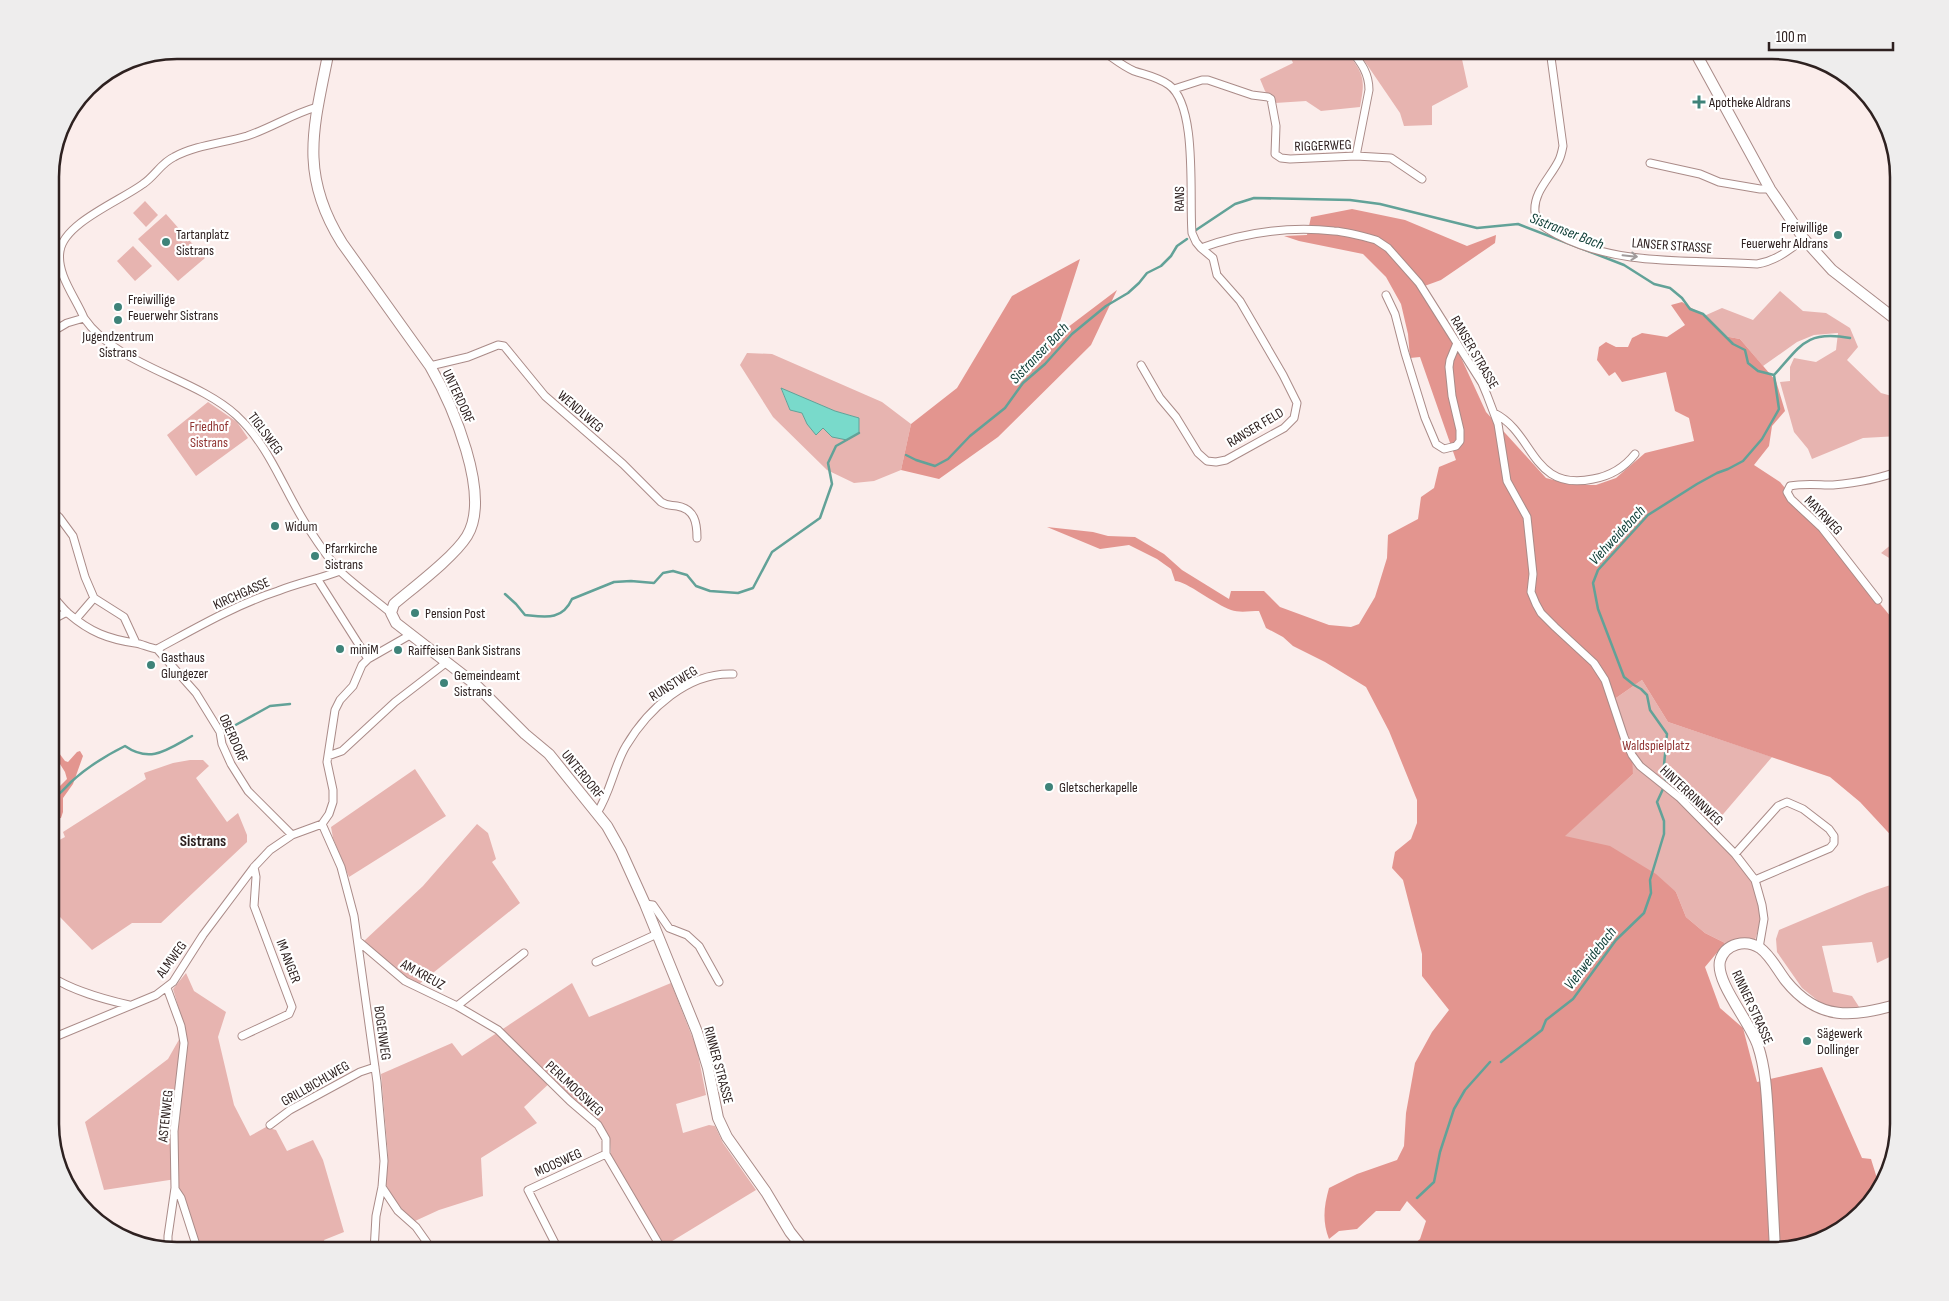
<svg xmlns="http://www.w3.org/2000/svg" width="1949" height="1301" font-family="'Sofia Sans Condensed',sans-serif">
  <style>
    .green { fill: #e7b4b0; fill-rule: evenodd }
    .forest { fill: #e3958f }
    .water { fill: #79dacb; stroke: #62a298 }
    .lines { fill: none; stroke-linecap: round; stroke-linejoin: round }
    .stream { stroke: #62a298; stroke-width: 2.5 }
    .minor-casing { stroke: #aa8b88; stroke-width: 9 }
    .secondary-casing { stroke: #aa8b88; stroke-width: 12 }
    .minor { stroke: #fff; stroke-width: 7 }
    .secondary { stroke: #fff; stroke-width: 10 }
    .oneway { stroke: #a19b9b }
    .poi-dot { fill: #3e8379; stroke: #fff; stroke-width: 2 }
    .labels { text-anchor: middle; stroke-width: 4.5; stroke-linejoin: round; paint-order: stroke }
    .poi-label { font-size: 14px; fill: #2e2120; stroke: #fff; text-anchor: start }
    .street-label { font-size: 14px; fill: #2e2120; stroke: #fff }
    .park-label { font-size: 14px; fill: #913533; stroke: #fff }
    .water-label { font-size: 15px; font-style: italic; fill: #124039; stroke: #fff }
    .quarter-label { font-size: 16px; font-weight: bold; fill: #2e2120; stroke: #fff }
    .rim { fill: none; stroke: #2e2120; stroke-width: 2.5 }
  </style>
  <rect width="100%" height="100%" fill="#fbedeb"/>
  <path class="green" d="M1302,50H1346C1363,75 1366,76 1360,107L1321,111L1306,101L1275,103L1265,91L1260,79L1293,63L1290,56Z
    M1357,50H1460L1468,87L1432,106V125L1404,126L1400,113Z
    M145,201L158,215L146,227L133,213Z
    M166,214L205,258L178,281L138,239Z
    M133,246L152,266L135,281L117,261Z
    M1780,291L1803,311L1826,313L1850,328L1858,347L1847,360L1881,393L1899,398V436L1863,438L1812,459L1808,449L1794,432L1780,382L1790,381V367L1794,358L1816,362L1836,350L1838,333L1814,335L1797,342L1763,366L1740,339L1724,336L1704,316L1722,308L1753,320Z
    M747,353L772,354L882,402L911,424L901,470L874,481L854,483L827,470L773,417L740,365ZM781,389L835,411L859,418L823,427L807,424L802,413L790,410Z
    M208,402L237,422L248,438L196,476L167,435Z
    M1899,538V564L1881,553Z
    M1642,680L1668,722L1772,757L1713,826L1667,780L1664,781L1755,880L1761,921L1755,940L1725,943L1705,933L1686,917L1676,892L1564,836L1633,774L1616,698Z
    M190,760H203L209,766L196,778L227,822L238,813L247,835V842L161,923H132L92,950L60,917L50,897V845L65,837L63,832L146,779L144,773L173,763Z
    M415,769L446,816L349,877L333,838L331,827Z
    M477,824L488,833L496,859L492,862L520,903L418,985L398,975L364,941L423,886Z
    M1899,882V960L1896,954L1877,963L1872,942L1822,946L1833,992L1852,996L1865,1016L1827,1008L1802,988L1777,952L1776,939L1779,930L1867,893Z
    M186,973L194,991L226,1012L218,1037L234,1105L250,1136L266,1127L276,1130L287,1151L313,1140L323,1160L344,1232L324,1240L325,1243L305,1251H201L176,1179L104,1190L85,1122L168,1059L185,1029L173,989Z
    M572,983L589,1017L671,983L697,1049L706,1095L676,1104L683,1133L709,1125L715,1126L723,1143L756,1190L664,1246L611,1157L610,1141L600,1122L573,1101L553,1080L524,1107L537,1123L481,1158L483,1196L439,1210L415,1221L401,1211L386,1185L388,1155L381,1074L452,1043L462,1056Z"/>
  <path class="forest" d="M1352,209L1405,220L1467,246L1496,235L1495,243L1441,280L1419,288L1452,338L1486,412L1546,478L1573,485H1596L1616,478L1645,453L1694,441L1689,418L1675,411L1666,372L1622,382L1615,372L1609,376L1597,360L1599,347L1606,342L1616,347H1628L1632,338L1642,333L1667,337L1685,325L1671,305L1682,302L1704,316L1724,336L1740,339L1776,381L1785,411L1772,426L1769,446L1754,465L1780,482L1891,617L1899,620V844L1860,802L1830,777L1668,722L1642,680L1616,698L1632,755L1633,774L1565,836L1610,846L1656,874L1676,892L1686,917L1705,933L1725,943L1705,967L1720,1008L1743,1028L1757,1082L1822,1067L1862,1158L1871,1159L1880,1188L1877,1195L1828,1238L1772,1251H1406L1420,1239L1426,1221L1407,1201L1400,1211H1376L1357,1229L1339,1231L1329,1239C1322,1221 1324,1206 1329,1188L1357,1174L1397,1160L1404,1146L1406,1113L1415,1063L1432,1032L1449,1010L1422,976V954L1403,880L1392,868L1395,852L1411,839L1417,823V800L1389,731L1366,687L1325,662L1293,646L1283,637L1266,628L1259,611C1250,611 1239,613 1231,610C1216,605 1186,581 1175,581L1171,569L1157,559L1129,545L1100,549L1047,527L1093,532L1108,536L1135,537L1164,554L1182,570L1229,599L1231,591H1264L1280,607L1329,625L1351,627L1359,624L1375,597L1387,558L1388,535L1418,519L1421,497L1434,488L1439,467L1456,460L1420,357L1410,358L1408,334L1401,304L1386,277L1363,254L1299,241L1284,236L1307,235L1311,217Z
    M1080,259L1055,337L1117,290L1091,345L998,437L939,479L901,470L911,424L957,388L1012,296Z
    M80,751L83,756L73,784L63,798V812L61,818L54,819L50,814V796L67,779L65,772L55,756L56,753H59L65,761L68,762L77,752Z"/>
  <path class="water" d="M781,388L835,411L859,418V433L847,440L832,437L823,428L816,435L807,424L802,413L790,410Z"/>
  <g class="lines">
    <path class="stream" d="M1196,230L1235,204L1254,198L1350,200L1380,204L1477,228L1518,224L1624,265L1654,284L1670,288L1682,298L1690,309L1703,314L1733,344L1745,350L1748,363L1758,371L1774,375C1801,346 1805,330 1850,338
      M906,455L916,460L935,466L948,459L970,436L1005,408L1023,383L1045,364L1072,334L1106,306L1128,293L1139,283L1147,273L1161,266L1171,256L1177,246L1187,239
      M505,594L516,604L525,615C545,617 562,621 572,599L614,582L631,581L654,583L663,573L673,571L687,575L696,586L710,591L738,593L753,588L772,552L820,518L832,484L828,463L836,446L859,433
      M232,727L270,706L290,704
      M1665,781L1664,765L1667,734L1650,710L1647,695L1641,689L1634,685L1624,677L1598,609L1593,583L1598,570L1648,515L1697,484L1717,473L1728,469L1743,461L1762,439L1779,409L1774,375
      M50,800C60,795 64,789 71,782C86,768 107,755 125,746C151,764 168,749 192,736
      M1501,1062L1542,1030L1546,1020L1573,999L1616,940L1644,913L1651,893L1650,880L1664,834V821L1657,802L1663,789
      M1417,1198L1434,1182L1440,1152L1454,1109L1465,1090L1490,1062"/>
    <g class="minor-casing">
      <path id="minor" d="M1101,50C1112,57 1122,66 1134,71C1146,75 1158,77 1169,85C1198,106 1189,198 1192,233L1196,242L1201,248C1243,233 1290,226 1334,231C1348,232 1362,236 1376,240L1388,248L1419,283L1482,383L1487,395L1498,424L1507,481L1527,517L1533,574L1531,592L1536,604L1541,613L1555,627L1594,663L1605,680L1624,737L1632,755L1640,766L1680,798L1735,854L1755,880L1762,905L1764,919L1759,948
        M1351,50C1361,63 1369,73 1369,90L1356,156
        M1550,50L1563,146C1562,151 1561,156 1559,160C1551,177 1533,192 1535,212C1536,224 1549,230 1558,235C1619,267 1691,259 1757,264C1776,261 1789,250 1804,239
        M1174,89L1202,80H1208L1252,95L1268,97L1271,99L1276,126L1275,154L1281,158L1290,159L1356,156L1391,158L1422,179
        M1650,163L1700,174L1719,182L1760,189H1770
        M1386,295L1395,314L1405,353L1425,418L1436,444L1444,449L1456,446L1460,441V430L1452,396L1449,367L1450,360L1457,343
        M84,318C76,298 56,274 60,251C64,223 120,201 143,184C155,176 161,163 174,157C196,145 224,143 247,136C271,128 292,114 317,107
        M50,333L67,323L84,318C117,366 194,377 236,415C271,447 284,492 309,529C318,543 329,560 341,572C356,586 374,599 391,613
        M1141,365L1160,398L1176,417L1198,453L1207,461L1216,462L1226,460L1284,428L1294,418L1297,403L1283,375L1240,301L1217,275L1213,258L1201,248
        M430,366L468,357L498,345L504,346L545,396L623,464L661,502C667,506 670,505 677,506C695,509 697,523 697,538
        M1494,413C1535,433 1531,492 1593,479C1610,476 1624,468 1635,454
        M50,509L59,517L73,536L85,577L94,598L124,617L136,643
        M50,594C57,600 62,608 69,614C90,632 108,639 135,643C142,644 149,648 157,649
        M1878,600L1822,528L1791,499L1787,492L1790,486C1804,483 1819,485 1833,485C1855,483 1879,479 1899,471
        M76,619L94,598
        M50,621L67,612
        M157,649L196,693L220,732L222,744L231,764L248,791L292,835
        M157,649C196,628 235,605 278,591C298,583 319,579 340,571
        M368,659L410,635
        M328,756L342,751L395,702L447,662
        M597,813C611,791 614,766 626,746C648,709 688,672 733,674
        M322,824L341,867L354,916L377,1082L384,1161L382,1187L376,1216L374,1251
        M1735,854L1778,806L1787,802L1803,809L1829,829L1834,836V843L1830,848L1755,880
        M645,904L653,905L669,928L687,935L699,946L719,982
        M358,941L405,981L457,1006L498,1030L570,1101L598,1125L606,1139V1154L663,1251
        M596,962L657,934
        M50,976C73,991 103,999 129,1005
        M167,988L181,1026L184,1043L174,1131L175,1188L168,1236V1248
        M457,1006L524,953
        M242,1036L289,1014L292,1007L254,906L256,877L254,867
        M50,1039L156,995L173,982L203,935L254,867L270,850L292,835L322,824L329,814L333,802V790L327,762L335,710L340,700L353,686L362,665L368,659L318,580
        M270,1125L290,1110L360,1072L375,1067
        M382,1187L398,1211L416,1227L433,1251
        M175,1189L181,1198L198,1251
        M559,1251L528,1190L606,1154"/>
    </g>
    <g class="secondary-casing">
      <path id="secondary" d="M329,50C314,126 298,173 342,243L430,366C452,404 492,495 467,536C454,557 414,587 394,604L391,613L396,623L476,685L525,734L549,754L607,826L621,851L645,904L697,1032L708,1068L718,1118L727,1137L766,1192L790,1232L805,1251
        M1694,50L1770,189L1804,239L1832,270L1899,322
        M1775,1250C1773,1211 1771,1172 1769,1133C1767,1105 1767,1073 1758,1046C1751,1023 1715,982 1720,961C1725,943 1746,939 1760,948C1771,956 1778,971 1786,981C1819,1022 1853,1017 1899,1004"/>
    </g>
    <use href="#minor" class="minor"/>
    <use href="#secondary" class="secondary"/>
  </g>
  <defs><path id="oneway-shaft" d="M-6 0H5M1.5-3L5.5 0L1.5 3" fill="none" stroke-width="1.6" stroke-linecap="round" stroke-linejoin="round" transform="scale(1.25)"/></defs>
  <use class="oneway" href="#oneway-shaft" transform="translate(1630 256) rotate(6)"/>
  <g class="poi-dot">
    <path d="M1696.5 94.5h5v5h5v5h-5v5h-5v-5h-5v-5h5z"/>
    <circle cx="1838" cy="235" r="5"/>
    <circle cx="166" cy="242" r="5"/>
    <circle cx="118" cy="307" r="5"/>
    <circle cx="118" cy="320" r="5"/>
    <circle cx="275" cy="526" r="5"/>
    <circle cx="315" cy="556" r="5"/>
    <circle cx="415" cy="613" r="5"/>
    <circle cx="340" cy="649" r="5"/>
    <circle cx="398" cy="650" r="5"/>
    <circle cx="151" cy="665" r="5"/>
    <circle cx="444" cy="683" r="5"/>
    <circle cx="1049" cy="787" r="5"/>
    <circle cx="1807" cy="1041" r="5"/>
  </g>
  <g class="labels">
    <g class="poi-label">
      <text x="1709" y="107">Apotheke Aldrans</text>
      <text x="1828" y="232" text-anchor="end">Freiwillige<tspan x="1828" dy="16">Feuerwehr Aldrans</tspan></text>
      <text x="176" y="239">Tartanplatz<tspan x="176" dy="16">Sistrans</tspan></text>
      <text x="128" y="304">Freiwillige<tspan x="128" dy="16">Feuerwehr Sistrans</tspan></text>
      <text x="118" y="341" text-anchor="middle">Jugendzentrum<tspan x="118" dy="16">Sistrans</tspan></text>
      <text x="285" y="531">Widum</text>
      <text x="325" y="553">Pfarrkirche<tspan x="325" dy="16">Sistrans</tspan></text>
      <text x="425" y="618">Pension Post</text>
      <text x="350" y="654">miniM</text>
      <text x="408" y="655">Raiffeisen Bank Sistrans</text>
      <text x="161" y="662">Gasthaus<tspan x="161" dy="16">Glungezer</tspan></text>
      <text x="454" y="680">Gemeindeamt<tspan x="454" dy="16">Sistrans</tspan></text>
      <text x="1059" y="792">Gletscherkapelle</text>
      <text x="1817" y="1038">Sägewerk<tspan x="1817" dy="16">Dollinger</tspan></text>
    </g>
    <g class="street-label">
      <text transform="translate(1323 145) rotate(-2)" y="5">RIGGERWEG</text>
      <text transform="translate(1179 199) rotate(-89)" y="5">RANS</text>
      <text transform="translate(1672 245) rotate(4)" y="5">LANSER STRASSE</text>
      <text transform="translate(1475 352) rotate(60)" y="5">RANSER STRASSE</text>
      <text transform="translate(459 396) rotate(65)" y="5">UNTERDORF</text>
      <text transform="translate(581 411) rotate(41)" y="5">WENDLWEG</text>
      <text transform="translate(1255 427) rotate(-31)" y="5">RANSER FELD</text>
      <text transform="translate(266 433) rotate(53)" y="5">TIGLSWEG</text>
      <text transform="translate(1824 515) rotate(46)" y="5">MAYRWEG</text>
      <text transform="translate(241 593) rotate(-24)" y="5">KIRCHGASSE</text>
      <text transform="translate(673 683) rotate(-32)" y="5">RUNSTWEG</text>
      <text transform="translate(234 738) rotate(66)" y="5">OBERDORF</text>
      <text transform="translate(583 774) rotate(51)" y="5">UNTERDORF</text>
      <text transform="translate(1692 795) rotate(43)" y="5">HINTERRINNWEG</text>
      <text transform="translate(171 959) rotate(-54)" y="5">ALMWEG</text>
      <text transform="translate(289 961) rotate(69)" y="5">IM ANGER</text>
      <text transform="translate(423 974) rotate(29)" y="5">AM KREUZ</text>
      <text transform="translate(1753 1007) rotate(65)" y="5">RINNER STRASSE</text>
      <text transform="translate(383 1033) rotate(82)" y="5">BOGENWEG</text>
      <text transform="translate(719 1065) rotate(75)" y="5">RINNER STRASSE</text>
      <text transform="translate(315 1083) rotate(-30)" y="5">GRILLBICHLWEG</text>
      <text transform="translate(575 1088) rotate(43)" y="5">PERLMOOSWEG</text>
      <text transform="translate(165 1116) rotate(-84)" y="5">ASTENWEG</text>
      <text transform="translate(558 1162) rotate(-24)" y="5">MOOSWEG</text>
    </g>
    <g class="park-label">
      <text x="209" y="431">Friedhof<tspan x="209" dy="16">Sistrans</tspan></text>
      <text x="1656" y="750">Waldspielplatz</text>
    </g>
    <g class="water-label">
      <text transform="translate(1567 231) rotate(21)" y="5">Sistranser Bach</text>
      <text transform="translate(1039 353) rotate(-46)" y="5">Sistranser Bach</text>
      <text transform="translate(1617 535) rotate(-47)" y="5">Viehweidebach</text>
      <text transform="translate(1590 958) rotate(-52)" y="5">Viehweidebach</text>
    </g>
    <g class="quarter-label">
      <text x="203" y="846">Sistrans</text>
    </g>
  </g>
  <path d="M0 0H1949V1301H0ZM177 59H1772A118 118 0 0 1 1890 177V1124A118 118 0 0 1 1772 1242H177A118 118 0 0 1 59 1124V177A118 118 0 0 1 177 59Z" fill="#eeeded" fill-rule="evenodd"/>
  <path class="rim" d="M177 59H1772A118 118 0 0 1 1890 177V1124A118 118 0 0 1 1772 1242H177A118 118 0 0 1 59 1124V177A118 118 0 0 1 177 59Z"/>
  <path d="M1769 42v8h124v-8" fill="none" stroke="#2e2120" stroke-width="2.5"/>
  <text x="1776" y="42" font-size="15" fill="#2e2120" stroke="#ffffff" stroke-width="4" paint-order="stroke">100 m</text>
</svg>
